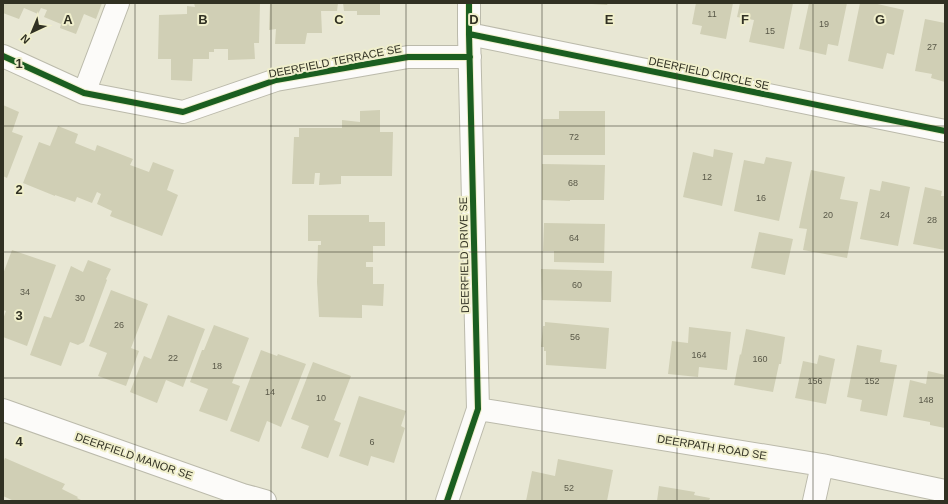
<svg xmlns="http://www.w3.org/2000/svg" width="948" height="504" font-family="Helvetica,sans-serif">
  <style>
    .building { fill: #d0cfb5 }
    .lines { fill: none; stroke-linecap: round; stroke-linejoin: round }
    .street-casing { stroke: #bbbaab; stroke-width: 24 }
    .street { stroke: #fcfbf9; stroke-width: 22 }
    .cycleway-casing { stroke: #f0efcc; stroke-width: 8 }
    .cycleway { stroke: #1b5e20; stroke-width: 6 }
    .grid { fill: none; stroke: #313123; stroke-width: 1; stroke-opacity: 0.55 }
    .labels { text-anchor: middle; stroke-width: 4; stroke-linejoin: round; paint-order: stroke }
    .number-label { font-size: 9px; fill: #595848 }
    .street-label { font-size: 11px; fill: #313123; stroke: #f0efcc }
    .grid-label { font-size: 13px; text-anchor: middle; font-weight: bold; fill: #313123; stroke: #f0efcc; stroke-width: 4; stroke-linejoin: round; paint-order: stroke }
  </style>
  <rect width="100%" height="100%" fill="#e8e7d4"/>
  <path class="building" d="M3,3H102L96,19L84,14L76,34L60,28L61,24L44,17L47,10L41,8L38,14L24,8L19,19L3,13Z
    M194,3H260L259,43H254L255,59L228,60V49H214V52H209V59H193L192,81L171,80V59H158L159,15L187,14V6L195,7Z
    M270,3H338L337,11H321L322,33H307L305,44H275L276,29L269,30Z
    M343,3H380V15H357V11H344Z
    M592,3H608L607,5L592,4Z
    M696,3H733L726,39L700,34L702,26L692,24Z
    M740,3H793L784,49L749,42L754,20L737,17Z
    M809,3H847L838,46L828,44L826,55L799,49Z
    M860,3H873L904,10L894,55L887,53L883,69L848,61Z
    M925,19L945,23V82L931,78L932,74L915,71Z
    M3,105L19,112L12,132L23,136L7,178L3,176Z
    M380,110V132H393L392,176H341V184L319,185L320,173H315L314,184H292L294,137H299V128H342V120L360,122V111Z
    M559,111H605V155H543V119H559Z
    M58,126L78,134L75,143L95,151L97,145L133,159L130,165L149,172L153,162L174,170L167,190L178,195L162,236L110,216L112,211L97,204L101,194L97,192L92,203L77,197L75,202L55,195V196L23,183L39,142L50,146Z
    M714,149L733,153L722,206L683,197L693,152L713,157Z
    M766,157L792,162L779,221L734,211L744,160L764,164Z
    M542,164L605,165L604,200H570V201L542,200Z
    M811,170L845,177L840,199L858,202L847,258L803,250L807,229L799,228Z
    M882,181L910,187L898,246L860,239L870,189L880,191Z
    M925,187L942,191L941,196H945V250L913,244Z
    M308,215H369V222H385V246H373V262H366V267H373V284H384L383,306L362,305V318L319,317L317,282L318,245H321V241H308Z
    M544,223L605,224L604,263L554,262V251H543Z
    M759,232L793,239L785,275L751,268Z
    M12,250L56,265L27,346L3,337V319L6,311L3,310V274Z
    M88,260L111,269L106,279L107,280L84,342L78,345L70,342L61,366L30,355L44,316L51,318L71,266L83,272Z
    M541,269L612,271L611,302L542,300Z
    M111,290L148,304L131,348L139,351L126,386L98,376L107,353L89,346Z
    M168,315L205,329L183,387L166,380L157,403L130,392L144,356L151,359Z
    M545,322L609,328L606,369L546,365V351H544V347H541L543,326H545Z
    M214,325L249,338L232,383L240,386L227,421L199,411L208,389L190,382L202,350H204Z
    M689,327L731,332L727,370L699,367L698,377L668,374L672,341L688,343Z
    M746,329L785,337L781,364H779L773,392L734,385L740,354L741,355Z
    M857,345L882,350L880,362L897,365L887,416L860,411L862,400L847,397Z
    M261,350L277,356L278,354L306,364L281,427L267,421L259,442L230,431Z
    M819,355L835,359L826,404L795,398L803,361L817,364Z
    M313,362L351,376L334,420L341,423L328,458L301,448L309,426L291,419Z
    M928,371L945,375V428L930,425V422L903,417L910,380L926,384Z
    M359,396L406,411L401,426L405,428L394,463L371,456L368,466L339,456Z
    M5,458L65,484L62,489L78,497L77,498L81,500V501H14L3,496V463Z
    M558,459L613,470L607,501H526L532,471L555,476Z
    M659,486L695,492L694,495L710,498L709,501H657Z"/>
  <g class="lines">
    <g class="street-casing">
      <path id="street" d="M469,34L945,131
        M3,56L84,93L183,112L276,80L408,57H470
        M84,93L118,3
        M478,409L822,465L945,491
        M3,410L243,495L265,501
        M447,501L478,409L469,34V3
        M814,501L822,465"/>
    </g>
    <use href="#street" class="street"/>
    <g class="cycleway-casing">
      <path id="cycleway" d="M469,34L945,131
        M3,56L84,93L183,112L276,80L408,57H470
        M447,501L478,409L469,34V3"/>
    </g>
    <use href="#cycleway" class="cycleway"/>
  </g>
  <path class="grid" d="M135,3V501M271,3V501M406,3V501M542,3V501M677,3V501M813,3V501M3,126H945M3,252H945M3,378H945"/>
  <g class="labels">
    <g class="number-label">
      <text x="712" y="17">11</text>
      <text x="824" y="27">19</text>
      <text x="770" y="34">15</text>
      <text x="932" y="50">27</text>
      <text x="574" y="140">72</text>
      <text x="707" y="180">12</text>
      <text x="573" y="186">68</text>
      <text x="761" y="201">16</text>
      <text x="828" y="218">20</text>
      <text x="885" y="218">24</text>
      <text x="932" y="223">28</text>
      <text x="574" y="241">64</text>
      <text x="577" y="288">60</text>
      <text x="25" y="295">34</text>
      <text x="80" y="301">30</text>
      <text x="119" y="328">26</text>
      <text x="575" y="340">56</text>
      <text x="699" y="358">164</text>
      <text x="173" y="361">22</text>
      <text x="760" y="362">160</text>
      <text x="217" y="369">18</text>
      <text x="815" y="384">156</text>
      <text x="872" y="384">152</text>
      <text x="270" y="395">14</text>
      <text x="321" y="401">10</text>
      <text x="926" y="403">148</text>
      <text x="372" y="445">6</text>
      <text x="569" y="491">52</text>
    </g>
    <g class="street-label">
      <text transform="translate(335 61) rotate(-11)" y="4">DEERFIELD TERRACE SE</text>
      <text transform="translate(709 73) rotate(12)" y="4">DEERFIELD CIRCLE SE</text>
      <text transform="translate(464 255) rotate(-91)" y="4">DEERFIELD DRIVE SE</text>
      <text transform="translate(712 447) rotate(9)" y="4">DEERPATH ROAD SE</text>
      <text transform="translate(134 456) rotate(19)" y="4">DEERFIELD MANOR SE</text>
    </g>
  </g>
  <g class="grid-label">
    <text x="68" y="24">A</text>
    <text x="203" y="24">B</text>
    <text x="339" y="24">C</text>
    <text x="474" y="24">D</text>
    <text x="609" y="24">E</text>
    <text x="745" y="24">F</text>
    <text x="880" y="24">G</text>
    <text x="19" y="68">1</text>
    <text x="19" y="194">2</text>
    <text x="19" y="320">3</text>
    <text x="19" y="446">4</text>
  </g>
  <rect width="948" height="504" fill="none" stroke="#313123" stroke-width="8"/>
  <g transform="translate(32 32) rotate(224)" stroke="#f0efcc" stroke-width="3" paint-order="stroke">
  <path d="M0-3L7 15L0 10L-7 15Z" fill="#313123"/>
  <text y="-6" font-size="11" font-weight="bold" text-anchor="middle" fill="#313123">N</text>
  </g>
</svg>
